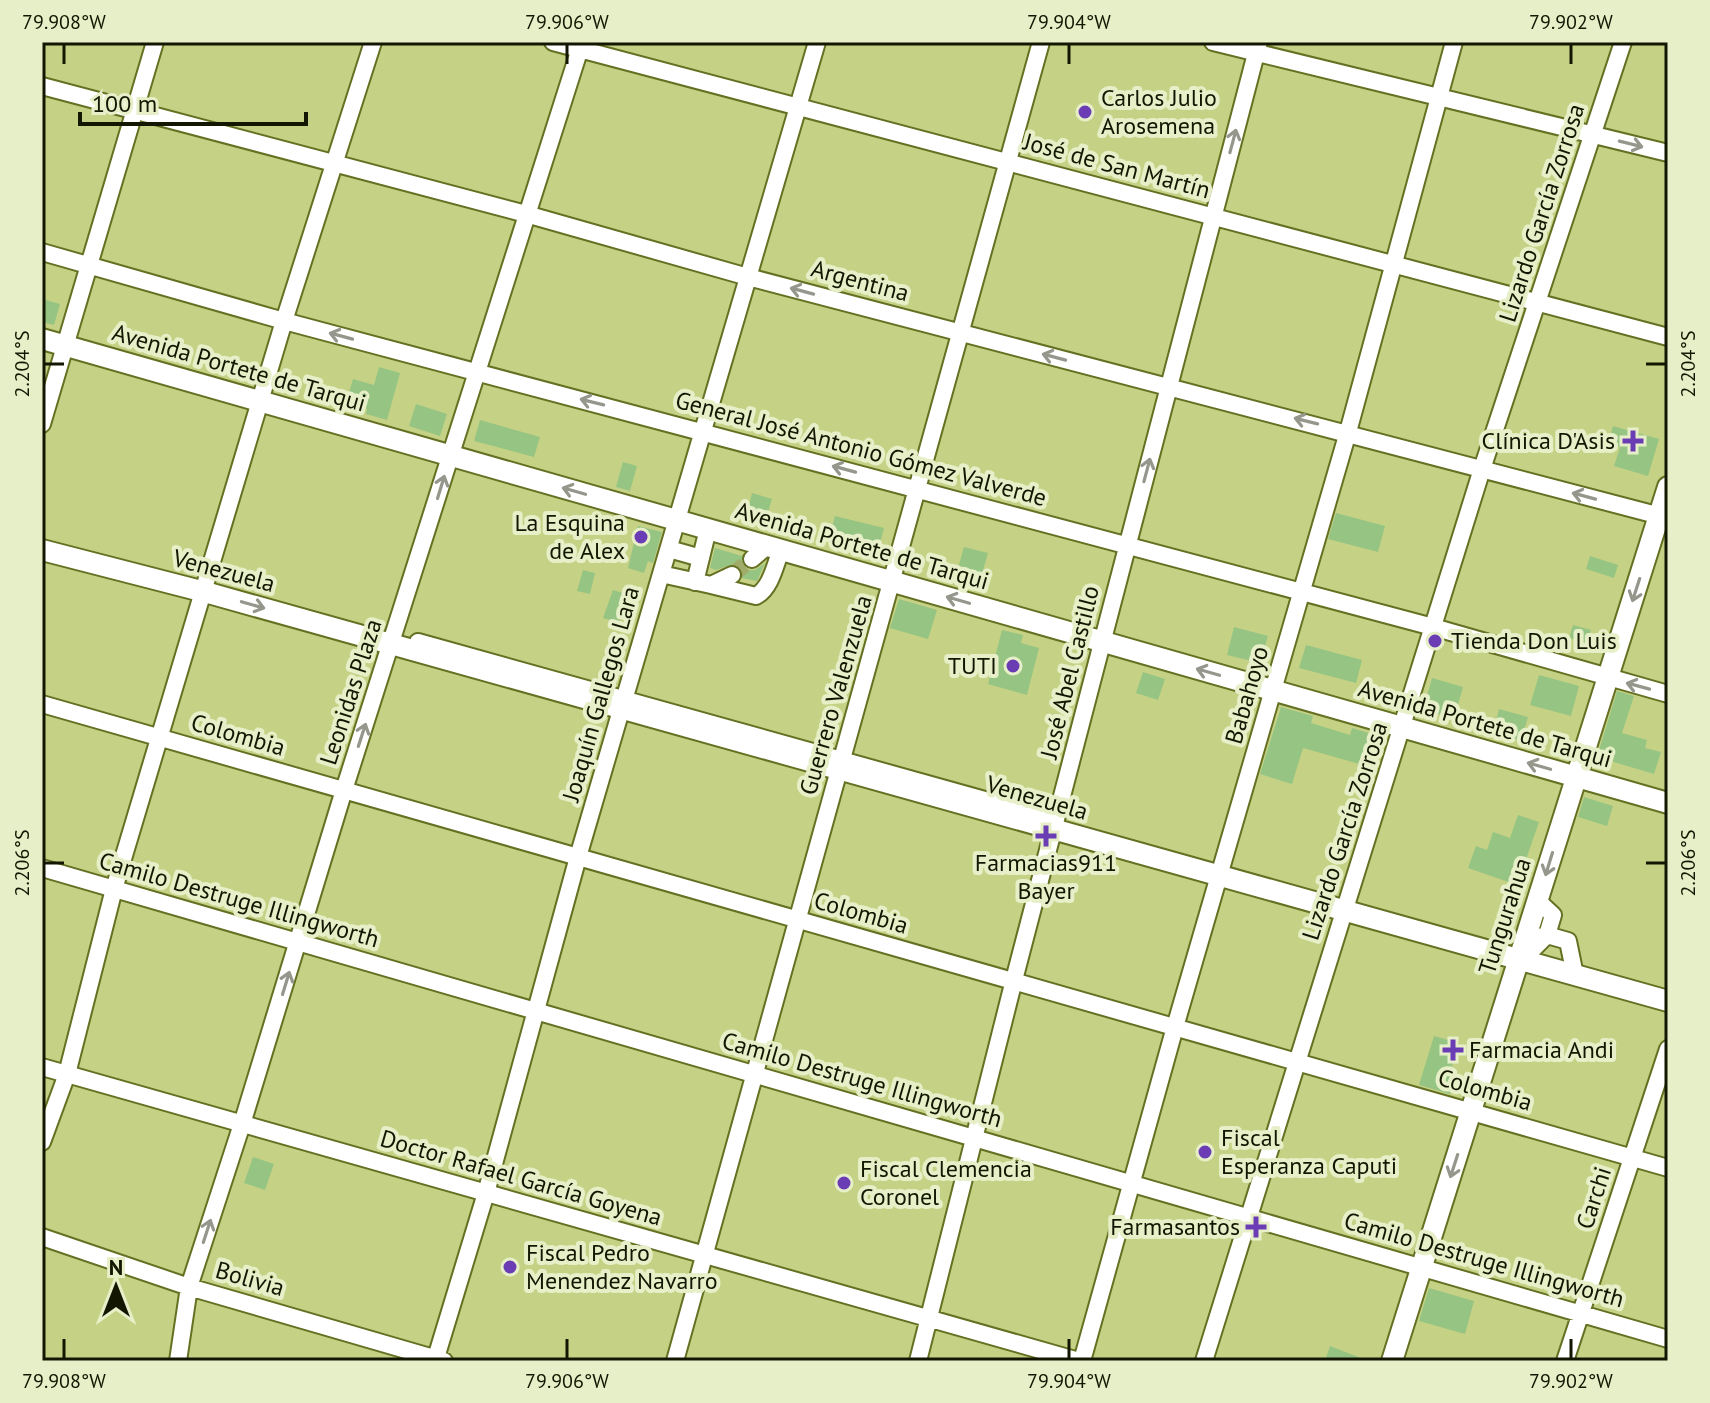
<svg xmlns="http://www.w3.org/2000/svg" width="1710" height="1403" font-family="'PT Sans',sans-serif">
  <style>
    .building { fill: #96c483 }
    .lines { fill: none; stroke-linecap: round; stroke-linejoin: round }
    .minor-tunnel { stroke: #a1ac6a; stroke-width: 16; stroke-dasharray: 16 8; stroke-linecap: butt }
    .minor-casing { stroke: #657022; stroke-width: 20 }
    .major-casing { stroke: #657022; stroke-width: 24 }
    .minor { stroke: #fff; stroke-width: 16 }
    .major { stroke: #fff; stroke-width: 20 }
    .oneway { stroke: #95968c }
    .ticks { fill: none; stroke: #131600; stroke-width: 3 }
    .poi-dot { fill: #6a3db4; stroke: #e7efc9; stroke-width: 3 }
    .labels { text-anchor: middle; stroke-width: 8; stroke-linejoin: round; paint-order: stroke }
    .poi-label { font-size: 24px; fill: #131600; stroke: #e7efc9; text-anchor: start }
    .street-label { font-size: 24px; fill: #131600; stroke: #e7efc9 }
    .neatline { fill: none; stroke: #131600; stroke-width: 3 }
    .ticks-label { font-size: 20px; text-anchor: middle; fill: #131600 }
  </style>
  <rect width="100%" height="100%" fill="#c5d285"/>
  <path class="building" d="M42,299L60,304L54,325L42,322Z
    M379,367L400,373L387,420L366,414L367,409L346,403L353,379L374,385Z
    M416,404L447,414L440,436L409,426Z
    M480,420L540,437L534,457L474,441Z
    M1613,426L1659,439L1648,476L1614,466L1620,447L1608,444Z
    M623,462L637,466L630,491L616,487Z
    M752,493L772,499L765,522L746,517Z
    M1336,513L1385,526L1378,552L1328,539Z
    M835,516L884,528L877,554L828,541Z
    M638,526L662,532L653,563L648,561L644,573L628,568Z
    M964,547L988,553L982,574L958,568Z
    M715,548L742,556L743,566L749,570H755L765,563L757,581L742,578V570L734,564L716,570L710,568Z
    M1590,556L1618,565L1614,578L1586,569Z
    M583,570L595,573L590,594L577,591Z
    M613,590L639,598L633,615L623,611L619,623L603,618Z
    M899,599L937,610L928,639L890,628Z
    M1573,625L1591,630L1587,643L1569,638Z
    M1234,627L1268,636L1260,663L1227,655Z
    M1002,630L1023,635L1021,643L1039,648L1027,695L988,684Z
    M1306,645L1362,660L1356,683L1299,668Z
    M1143,672L1165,679L1158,700L1136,693Z
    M1539,675L1579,686L1571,716L1530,705Z
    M1432,678L1463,687L1454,718L1423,710Z
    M1617,691L1634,696L1622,733L1647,740L1645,748L1661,752L1654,774L1597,757Z
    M1281,707L1313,716L1311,723L1350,735L1352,728L1379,736L1370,767L1303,748L1292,784L1260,774Z
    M1499,709L1528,717L1521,741L1493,733Z
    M1584,797L1613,806L1607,826L1578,817Z
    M1518,815L1539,822L1517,885L1468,868L1476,846L1487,850L1493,832L1510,838Z
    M1434,1036L1459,1043L1451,1070L1457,1072L1450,1094L1419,1085Z
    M253,1157L274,1164L265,1190L244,1183Z
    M1429,1288L1474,1301L1465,1334L1419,1321Z
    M1330,1346L1366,1360V1361H1325Z"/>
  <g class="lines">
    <path class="minor-tunnel" d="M732,575L752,559"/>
    <g class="minor-casing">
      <path id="minor" d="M553,42L1668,337
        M1213,42L1668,153
        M42,86L526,214L748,277L1668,518
        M42,252L284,321L1433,627L1668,694
        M42,424L155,42
        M669,549L701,558
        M752,559L767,546
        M661,574L711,585L732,575
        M695,582L708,529
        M711,585L756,596C771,588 775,565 781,550
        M418,642L1046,817
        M42,704L1668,1168
        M42,868L1668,1339
        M1538,901L1553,915L1547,935L1539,937
        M1522,960L1547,935L1568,941L1575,975
        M42,1067L1079,1361
        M42,1142L67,1074L114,889L284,321L373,42
        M42,1237L189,1287L444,1361
        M178,1361L189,1287L242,1124L344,790L582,42
        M435,1361L486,1193L578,857L817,42
        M675,1361L1041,42
        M918,1361L1014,980L1259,42
        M1082,1361L1175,1027L1348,432L1454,42
        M1204,1361L1482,469L1623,42
        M1565,1361L1668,1049"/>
    </g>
    <g class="major-casing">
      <path id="major" d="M42,339L1668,803
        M42,550L205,592L1668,1001
        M1392,1361L1668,487"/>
    </g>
    <use href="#minor" class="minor"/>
    <use href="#major" class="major"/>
  </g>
  <defs><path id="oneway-shaft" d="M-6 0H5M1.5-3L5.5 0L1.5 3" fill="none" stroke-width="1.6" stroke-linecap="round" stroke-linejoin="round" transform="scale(2)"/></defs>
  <g class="oneway">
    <use href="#oneway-shaft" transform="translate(1233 141) rotate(-75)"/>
    <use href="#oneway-shaft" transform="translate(1631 144) rotate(14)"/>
    <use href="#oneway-shaft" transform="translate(802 291) rotate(-165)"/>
    <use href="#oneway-shaft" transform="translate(341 336) rotate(-165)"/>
    <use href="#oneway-shaft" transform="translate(1054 357) rotate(-165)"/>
    <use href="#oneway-shaft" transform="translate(592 402) rotate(-166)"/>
    <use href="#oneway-shaft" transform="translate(1306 421) rotate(-166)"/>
    <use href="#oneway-shaft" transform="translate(844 469) rotate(-165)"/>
    <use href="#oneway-shaft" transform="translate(1147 470) rotate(-75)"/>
    <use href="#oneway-shaft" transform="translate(441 487) rotate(-73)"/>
    <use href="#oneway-shaft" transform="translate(574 491) rotate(-164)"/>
    <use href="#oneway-shaft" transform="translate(1584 496) rotate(-165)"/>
    <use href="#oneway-shaft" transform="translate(1636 590) rotate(108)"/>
    <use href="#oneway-shaft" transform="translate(958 600) rotate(-164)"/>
    <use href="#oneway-shaft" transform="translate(253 605) rotate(16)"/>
    <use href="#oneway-shaft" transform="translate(1208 672) rotate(-164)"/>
    <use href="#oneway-shaft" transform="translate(1638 686) rotate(-165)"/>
    <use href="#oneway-shaft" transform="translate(362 735) rotate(-72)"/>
    <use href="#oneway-shaft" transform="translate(1539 766) rotate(-164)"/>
    <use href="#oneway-shaft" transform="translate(1549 864) rotate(107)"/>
    <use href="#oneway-shaft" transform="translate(286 983) rotate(-73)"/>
    <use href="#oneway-shaft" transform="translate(1454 1166) rotate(108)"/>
    <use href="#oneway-shaft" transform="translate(207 1231) rotate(-72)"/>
  </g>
  <path class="ticks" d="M64,44V64M567,44V64M1069,44V64M1571,44V64M44,364H64M1646,364H1666M44,863H64M1646,863H1666M64,1339V1359M567,1339V1359M1069,1339V1359M1571,1339V1359"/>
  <g class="poi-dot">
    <circle cx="1085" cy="112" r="8"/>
    <path d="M1629 429h8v8h8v8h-8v8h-8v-8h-8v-8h8z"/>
    <circle cx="641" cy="537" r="8"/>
    <circle cx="1435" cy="641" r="8"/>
    <circle cx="1013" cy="666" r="8"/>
    <path d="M1042 824h8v8h8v8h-8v8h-8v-8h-8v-8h8z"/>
    <path d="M1449 1038h8v8h8v8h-8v8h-8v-8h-8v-8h8z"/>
    <circle cx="1205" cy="1152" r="8"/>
    <circle cx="844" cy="1183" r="8"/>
    <path d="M1252 1215h8v8h8v8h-8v8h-8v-8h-8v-8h8z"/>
    <circle cx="510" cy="1267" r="8"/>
  </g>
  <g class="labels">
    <g class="poi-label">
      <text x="1101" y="106">Carlos Julio<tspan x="1101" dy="28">Arosemena</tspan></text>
      <text x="1615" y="449" text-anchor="end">Clínica D'Asis</text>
      <text x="625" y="531" text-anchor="end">La Esquina<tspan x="625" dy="28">de Alex</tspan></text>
      <text x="1451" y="649">Tienda Don Luis</text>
      <text x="997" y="674" text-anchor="end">TUTI</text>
      <text x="1046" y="871" text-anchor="middle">Farmacias911<tspan x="1046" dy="28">Bayer</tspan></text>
      <text x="1469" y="1058">Farmacia Andi</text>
      <text x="1221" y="1146">Fiscal<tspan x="1221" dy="28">Esperanza Caputi</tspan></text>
      <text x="860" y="1177">Fiscal Clemencia<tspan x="860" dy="28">Coronel</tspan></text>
      <text x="1240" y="1235" text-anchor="end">Farmasantos</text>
      <text x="526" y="1261">Fiscal Pedro<tspan x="526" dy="28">Menendez Navarro</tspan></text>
    </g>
    <g class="street-label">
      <text transform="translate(1117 166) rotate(15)" y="8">José de San Martín</text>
      <text transform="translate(1542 213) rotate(-72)" y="8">Lizardo García Zorrosa</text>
      <text transform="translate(860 281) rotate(15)" y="8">Argentina</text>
      <text transform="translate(239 368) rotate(16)" y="8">Avenida Portete de Tarqui</text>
      <text transform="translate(861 449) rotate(15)" y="8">General José Antonio Gómez Valverde</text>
      <text transform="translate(862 546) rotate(16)" y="8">Avenida Portete de Tarqui</text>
      <text transform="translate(224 571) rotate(15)" y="8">Venezuela</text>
      <text transform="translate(1070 672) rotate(-76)" y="8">José Abel Castillo</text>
      <text transform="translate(351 692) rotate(-72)" y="8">Leonidas Plaza</text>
      <text transform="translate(601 694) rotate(-74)" y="8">Joaquín Gallegos Lara</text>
      <text transform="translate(836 695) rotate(-74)" y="8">Guerrero Valenzuela</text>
      <text transform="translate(1247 695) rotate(-74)" y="8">Babahoyo</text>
      <text transform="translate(1485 724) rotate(16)" y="8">Avenida Portete de Tarqui</text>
      <text transform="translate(238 735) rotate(16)" y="8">Colombia</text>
      <text transform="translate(1037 798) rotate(16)" y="8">Venezuela</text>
      <text transform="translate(1345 831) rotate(-72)" y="8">Lizardo García Zorrosa</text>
      <text transform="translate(239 900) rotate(16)" y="8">Camilo Destruge Illingworth</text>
      <text transform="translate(861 913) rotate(16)" y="8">Colombia</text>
      <text transform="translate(1505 916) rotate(-72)" y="8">Tungurahua</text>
      <text transform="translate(862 1080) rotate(16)" y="8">Camilo Destruge Illingworth</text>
      <text transform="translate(1485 1090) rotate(16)" y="8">Colombia</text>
      <text transform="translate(521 1178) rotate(16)" y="8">Doctor Rafael García Goyena</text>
      <text transform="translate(1594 1198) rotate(-72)" y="8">Carchi</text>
      <text transform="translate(1484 1260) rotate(16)" y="8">Camilo Destruge Illingworth</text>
      <text transform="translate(250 1279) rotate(16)" y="8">Bolivia</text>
    </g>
  </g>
  <rect width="1710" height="1403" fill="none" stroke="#e7efc9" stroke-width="88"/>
  <g transform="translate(116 1287)" stroke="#e7efc9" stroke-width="6" paint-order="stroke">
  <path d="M0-6L14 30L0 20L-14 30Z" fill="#131600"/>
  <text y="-12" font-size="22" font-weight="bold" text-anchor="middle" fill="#131600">N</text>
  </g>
  <path d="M80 112v12h226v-12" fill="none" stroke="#131600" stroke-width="4"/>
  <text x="92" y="112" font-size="24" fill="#131600" stroke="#e7efc9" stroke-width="6" paint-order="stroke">100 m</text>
  <rect x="44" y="44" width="1622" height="1315" class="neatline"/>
  <g class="ticks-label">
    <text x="64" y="29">79.908°W</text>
    <text x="567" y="29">79.906°W</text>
    <text x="1069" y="29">79.904°W</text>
    <text x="1571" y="29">79.902°W</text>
    <text transform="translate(22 364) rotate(-90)" y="7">2.204°S</text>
    <text transform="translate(1688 364) rotate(-90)" y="7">2.204°S</text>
    <text transform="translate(22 863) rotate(-90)" y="7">2.206°S</text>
    <text transform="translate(1688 863) rotate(-90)" y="7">2.206°S</text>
    <text x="64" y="1388">79.908°W</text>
    <text x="567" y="1388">79.906°W</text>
    <text x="1069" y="1388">79.904°W</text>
    <text x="1571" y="1388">79.902°W</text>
  </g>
</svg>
